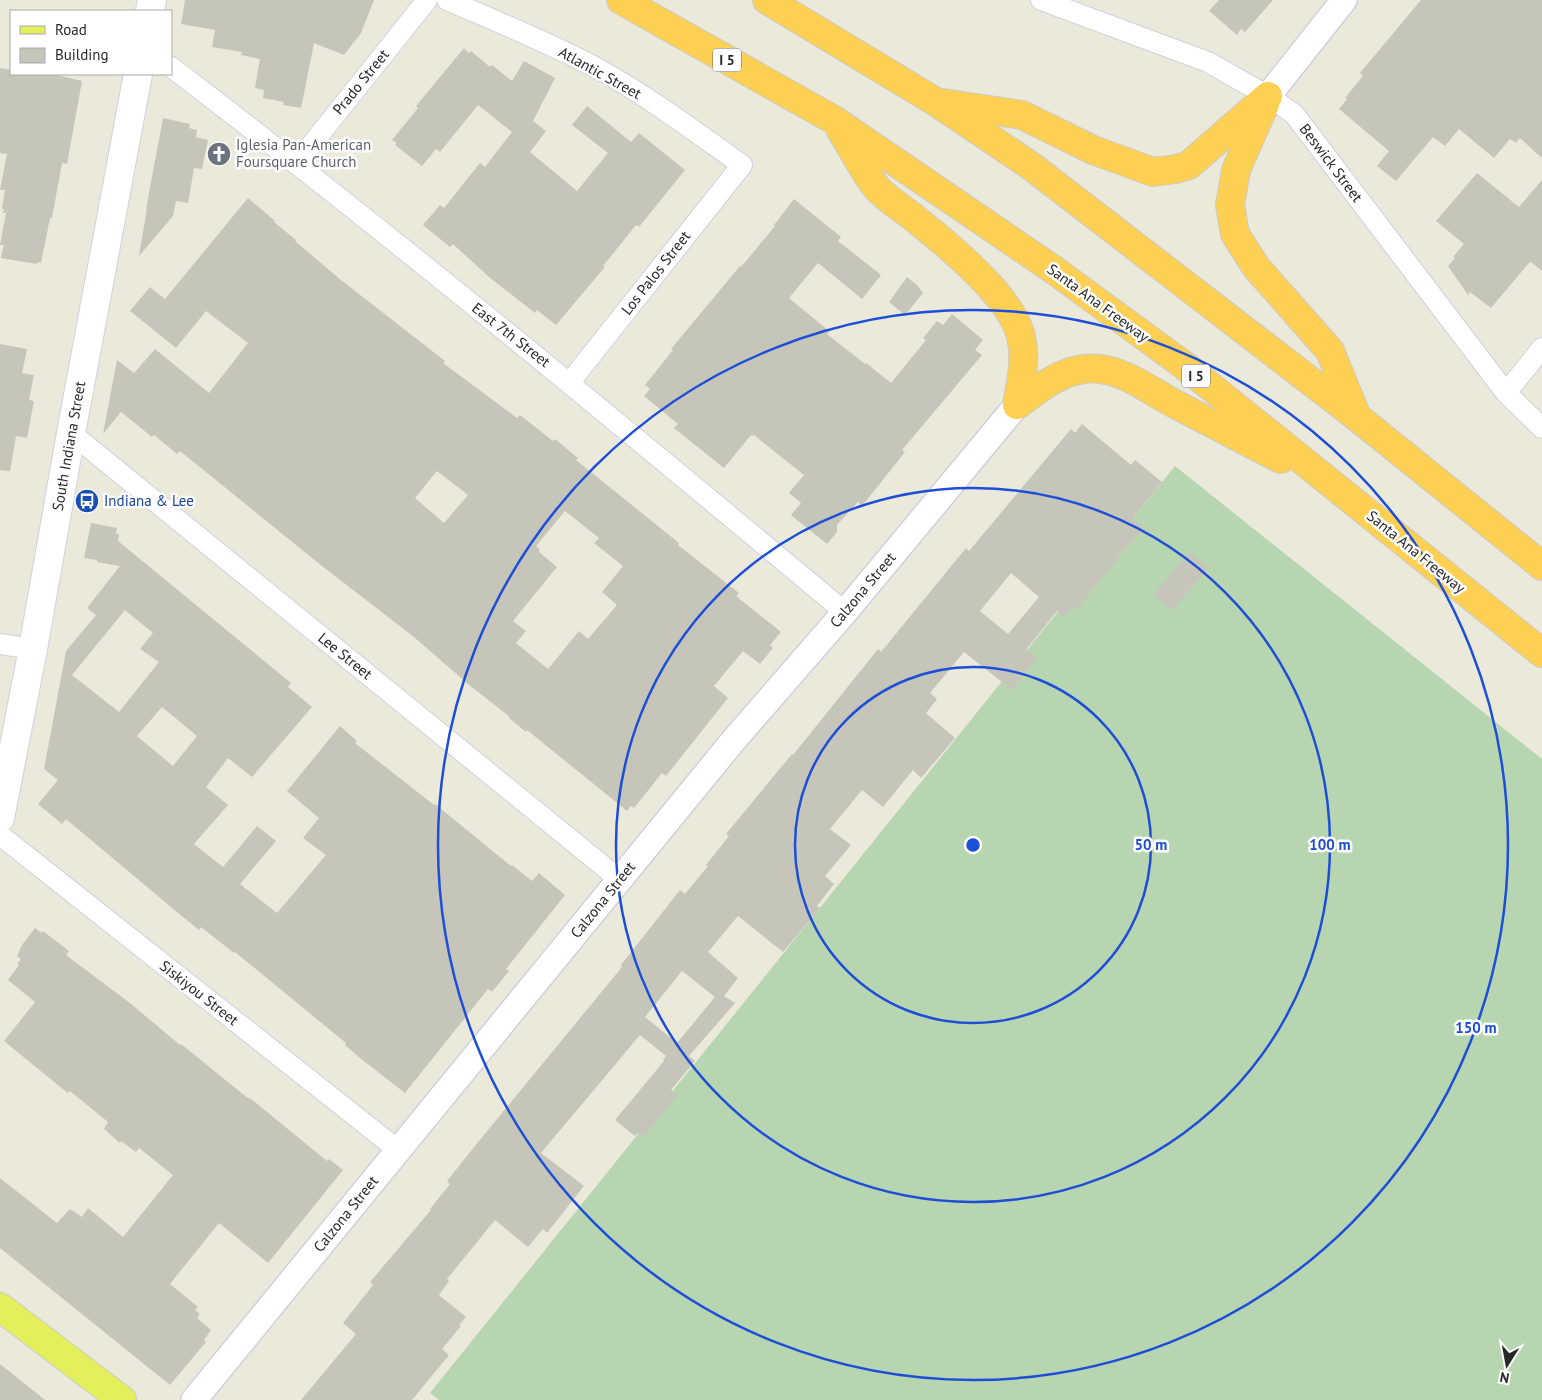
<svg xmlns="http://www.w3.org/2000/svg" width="1542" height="1400" font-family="'PT Sans',sans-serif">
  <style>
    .cemetery { fill: #b8d5b1 }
    .building { fill: #c6c5ba; fill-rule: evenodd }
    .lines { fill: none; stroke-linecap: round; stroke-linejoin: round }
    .minor-casing { stroke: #d1cfe1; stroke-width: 22 }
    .tertiary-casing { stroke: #d1cfe1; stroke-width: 28 }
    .secondary-casing { stroke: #d1cfe1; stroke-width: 30 }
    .primary-casing { stroke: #cbcbcb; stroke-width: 30 }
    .motorway-casing { stroke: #cbcbcb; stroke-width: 30 }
    .minor { stroke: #fff; stroke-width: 20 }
    .tertiary { stroke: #fff; stroke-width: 25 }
    .secondary { stroke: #fff; stroke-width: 28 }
    .primary { stroke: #e5ef5b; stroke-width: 28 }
    .motorway { stroke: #fdcf53; stroke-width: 28 }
    .ring { fill: none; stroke: #1d4ed8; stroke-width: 2.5 }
    .labels { text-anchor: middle; stroke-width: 5; stroke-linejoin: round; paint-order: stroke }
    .shield { fill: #fff; stroke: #686868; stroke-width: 1 }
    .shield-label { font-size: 14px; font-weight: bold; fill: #282828 }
    .street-label { font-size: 15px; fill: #282828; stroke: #fff }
    .worship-label { font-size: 15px; fill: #5b616d; stroke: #fff; text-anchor: start }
    .transit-label { font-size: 15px; fill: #164399; stroke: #fff; text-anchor: start }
    .centre { fill: #1d4ed8; stroke: #fff; stroke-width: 2.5 }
    .ring-label { font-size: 15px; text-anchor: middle; font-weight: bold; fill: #1d4ed8; stroke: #fff; stroke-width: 5; stroke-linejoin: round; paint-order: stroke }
  </style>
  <rect width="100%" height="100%" fill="#ebe9da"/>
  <path class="cemetery" d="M1175,466L1542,759V1400H439L430,1393Z"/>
  <path class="building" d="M185,0H374L361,33L344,55L314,43L301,108L283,105L284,102L263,98L264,90L255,88L260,59L241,55L242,52L212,47L215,30L181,24Z
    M1219,0H1273L1245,32L1241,29L1237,35L1209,11Z
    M1421,0H1542V158L1520,138L1516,143L1510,139L1494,158L1459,129L1445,146L1433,137L1396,181L1377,166L1389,151L1339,109L1347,99L1345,98L1363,76L1360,73Z
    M464,48L469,53L471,51L490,67L492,65L512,81L524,61L555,78L533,121L546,131L530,152L577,191L608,153L572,125L587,106L631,142L639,133L685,170L639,227L636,225L603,266L605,267L556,325L537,310L535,313L489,277L453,244L450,247L423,225L440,205L444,208L480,163L485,167L512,132L478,105L440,152L436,149L422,166L395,145L397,143L392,140L418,108L416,106Z
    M0,68L11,70V74H52L82,81L67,164L62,163L52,218H50L41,263L37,262V264L1,258L4,245H0L6,213H3L4,209H2L5,190H0L7,154L0,153Z
    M163,118L190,124L189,128L197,130L196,137L208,140L202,169L194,168L188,203L176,201L173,216L139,256L147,209H146Z
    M1477,173L1519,207L1542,180V271L1531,262L1528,264L1491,308L1470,292L1468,295L1448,266L1455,258L1453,257L1464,244L1436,221Z
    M248,198L275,221L274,222L296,240L295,241L341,280L445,361L443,363L517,418L520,415L553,441L555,439L578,458L576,460L679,543L678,545L739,593L736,596L781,632L770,645L773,648L760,664L743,651L714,686L728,698L666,776L662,773L634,808L631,806L627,811L527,730L526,732L509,718L510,717L468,684L414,637L322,566L180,451L177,454L154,435L152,437L121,412L103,434L117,360L134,373L155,349L209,393L248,343L206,311L176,348L130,311L150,287L165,299ZM437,471L468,495L444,523L415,498ZM565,511L599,538L594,543L623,566L602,592L617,605L588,639L579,631L548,669L516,643L526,631L513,621L557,567L539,552L540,550L536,546Z
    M794,199L841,237L838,241L881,275L862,299L818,263L789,298L829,331L827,334L865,364L866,363L891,383L926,340L923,338L937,321L943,325L952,314L983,340L975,350L982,355L902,450L905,452L862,506L858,502L837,525V532L827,544L791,515L801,503L789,493L804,475L754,435L752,436L751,435L724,468L674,428L678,424L644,396L650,389L645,385L673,350L671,349L740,266L741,267L775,226L774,225Z
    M907,277L917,285L923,293L905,315L889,302Z
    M0,344L27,349L22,373L34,375L29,400L34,401L27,438L16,436L10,471L0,470Z
    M1082,424L1131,465L1135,460L1162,482L1133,518L1144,529L1118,556L1119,557L1076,610L1072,607L1064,617L1057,611L1026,650L1037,658L1012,690L964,652L930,693L937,699L926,713L955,738L921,778L913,770L883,807L862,790L830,829L851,845L825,876L834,884L817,906L820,908L783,952L738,916L708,952L738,978L724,996L735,1003L689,1056L695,1061L671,1090L678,1095L643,1137L638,1133L635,1136L615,1120L664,1061L663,1060L666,1056L640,1035L541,1153L584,1186L547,1233L543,1229L528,1247L495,1220L447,1279L449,1281L439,1295L466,1317L459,1325L461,1326L442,1349L449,1355L412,1400H301L356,1334L343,1323L373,1285L370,1282L431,1210L430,1209L450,1184L447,1181L479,1141L622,967L621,965L680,890L685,894L708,866L706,865L729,836L726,834L792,754L793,755L878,649L881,652L966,548L969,551L1071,429L1075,433ZM1011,573L1039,597L1008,634L980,611ZM682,971L715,997L677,1043L645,1017Z
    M91,523L117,528L116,534H119L118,541L291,683L288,687L312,707L252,777L228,758L206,787L228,805L194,844L223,867L257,826L276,841L240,884L277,913L326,855L303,838L319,818L287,791L340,726L357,741L355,743L434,805L435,804L511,866L512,865L532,881L539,873L565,895L506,969L509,971L492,992L488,989L405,1093L360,1058L345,1045L346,1043L235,952L234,953L201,927L199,930L177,912L66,819L62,824L38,804L58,780L44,769L66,651L96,615L87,608L120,566L97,562V560L84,558ZM125,610L153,633L140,649L159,662L119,712L72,675ZM162,707L197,736L173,766L137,736Z
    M1190,552L1209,567L1172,611L1153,595Z
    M35,928L42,933L43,931L69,951L66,955L130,1003L180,1045L181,1044L249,1099L250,1098L327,1161L329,1159L343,1170L268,1263L219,1223L170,1284L198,1307L195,1310L200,1314L197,1318L211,1330L204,1340L206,1342L170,1385L0,1248V1178L57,1223L70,1209L82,1217L88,1208L123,1237L173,1175L139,1148L136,1152L121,1141L120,1143L104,1129L108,1122L70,1091L68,1093L59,1086L4,1041L35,1002L8,980L19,965L17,964L21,959L17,956L22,945Z
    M0,1364L45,1400H0Z"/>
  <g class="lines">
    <g class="minor-casing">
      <path id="minor" d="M447,0C496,21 545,41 593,66C645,94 694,131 742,165L570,382
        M1041,0L1208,62L1268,96L1294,114L1506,393L1542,428
        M171,67C401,242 623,427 845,612
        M296,164L427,0
        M1506,393L1542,348
        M71,433L619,879
        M0,644L33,649
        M0,835L398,1150"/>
    </g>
    <g class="tertiary-casing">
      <path id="tertiary" d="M1268,96L1344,0
        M194,1400L733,741L845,612L1017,405"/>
    </g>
    <g class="secondary-casing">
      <path id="secondary" d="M150,11L152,0
        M0,818L33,649L71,433L138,74"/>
    </g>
    <g class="primary-casing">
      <path id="primary" d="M0,1307L122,1400"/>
    </g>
    <g class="motorway-casing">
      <path id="motorway" d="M621,0L834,120L1054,270L1185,366L1542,653
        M767,0L936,102L1031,166L1357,417L1542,566
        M942,103L1022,115L1093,150L1153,172L1176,169L1189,165L1268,96
        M1265,104L1236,170L1230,205L1235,234L1256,267L1330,351L1357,417
        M840,129C851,146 864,172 876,187C885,198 906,211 918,221C948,245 1009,295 1020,333C1027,356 1021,382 1017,405
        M1017,405C1038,390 1058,372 1084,369C1121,365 1148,391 1179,406C1213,424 1247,442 1281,459"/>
    </g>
    <use href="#minor" class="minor"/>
    <use href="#tertiary" class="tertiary"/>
    <use href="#secondary" class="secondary"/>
    <use href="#primary" class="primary"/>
    <use href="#motorway" class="motorway"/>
  </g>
  <g class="ring">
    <circle cx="973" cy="845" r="178"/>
    <circle cx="973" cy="845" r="357"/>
    <circle cx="973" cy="845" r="535"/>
  </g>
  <defs>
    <g id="church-disc" transform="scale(1.25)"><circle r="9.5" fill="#6b7280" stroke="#fff"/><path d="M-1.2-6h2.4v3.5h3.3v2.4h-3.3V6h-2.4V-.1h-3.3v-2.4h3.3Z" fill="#fff"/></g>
    <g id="bus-disc" transform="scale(1.25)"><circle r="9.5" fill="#1a4fb4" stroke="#fff"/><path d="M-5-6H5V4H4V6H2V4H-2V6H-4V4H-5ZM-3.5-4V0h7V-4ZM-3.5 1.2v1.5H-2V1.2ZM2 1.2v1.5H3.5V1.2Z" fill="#fff"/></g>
  </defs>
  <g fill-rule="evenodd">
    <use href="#church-disc" x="219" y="154"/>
    <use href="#bus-disc" x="87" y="501"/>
  </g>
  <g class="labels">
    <g class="shield">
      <rect x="713" y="48.5" width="28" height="23" rx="4"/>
      <rect x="1182" y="364.5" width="28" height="23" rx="4"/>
    </g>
    <g class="shield-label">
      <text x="727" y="65">I 5</text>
      <text x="1196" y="381">I 5</text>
    </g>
    <g class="street-label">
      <text transform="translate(600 73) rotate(29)" y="5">Atlantic Street</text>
      <text transform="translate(361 82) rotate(-51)" y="5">Prado Street</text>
      <text transform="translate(1331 163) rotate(53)" y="5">Beswick Street</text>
      <text transform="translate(656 273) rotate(-52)" y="5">Los Palos Street</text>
      <text transform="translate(1098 303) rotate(36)" y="5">Santa Ana Freeway</text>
      <text transform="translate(511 335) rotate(38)" y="5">East 7th Street</text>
      <text transform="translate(69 446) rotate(-80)" y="5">South Indiana Street</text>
      <text transform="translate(1416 552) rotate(39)" y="5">Santa Ana Freeway</text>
      <text transform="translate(863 590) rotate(-50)" y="5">Calzona Street</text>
      <text transform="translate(345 656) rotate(39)" y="5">Lee Street</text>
      <text transform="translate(603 900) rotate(-51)" y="5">Calzona Street</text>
      <text transform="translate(199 993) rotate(38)" y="5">Siskiyou Street</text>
      <text transform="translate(346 1214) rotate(-51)" y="5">Calzona Street</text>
    </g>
    <g class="worship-label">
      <text x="236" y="150">Iglesia Pan-American<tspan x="236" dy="17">Foursquare Church</tspan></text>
    </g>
    <g class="transit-label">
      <text x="104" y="506">Indiana &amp; Lee</text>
    </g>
  </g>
  <circle cx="973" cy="845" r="8" class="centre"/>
  <g class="ring-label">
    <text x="1151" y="850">50 m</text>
    <text x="1330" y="850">100 m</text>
    <text x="1476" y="1033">150 m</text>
  </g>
  <rect x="10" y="10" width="162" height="65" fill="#ffffff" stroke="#a9a9a9"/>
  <rect x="20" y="26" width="25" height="8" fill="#e5ef5b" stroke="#a9a9a9"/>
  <text x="55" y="35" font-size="15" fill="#282828">Road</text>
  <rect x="20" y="48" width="25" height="15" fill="#c6c5ba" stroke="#a9a9a9"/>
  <text x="55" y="60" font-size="15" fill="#282828">Building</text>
  <g transform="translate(1507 1365) rotate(191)" stroke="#ffffff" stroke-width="4" paint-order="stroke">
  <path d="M0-4L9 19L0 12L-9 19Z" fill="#282828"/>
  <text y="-8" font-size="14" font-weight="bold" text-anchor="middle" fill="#282828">N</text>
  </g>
</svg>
